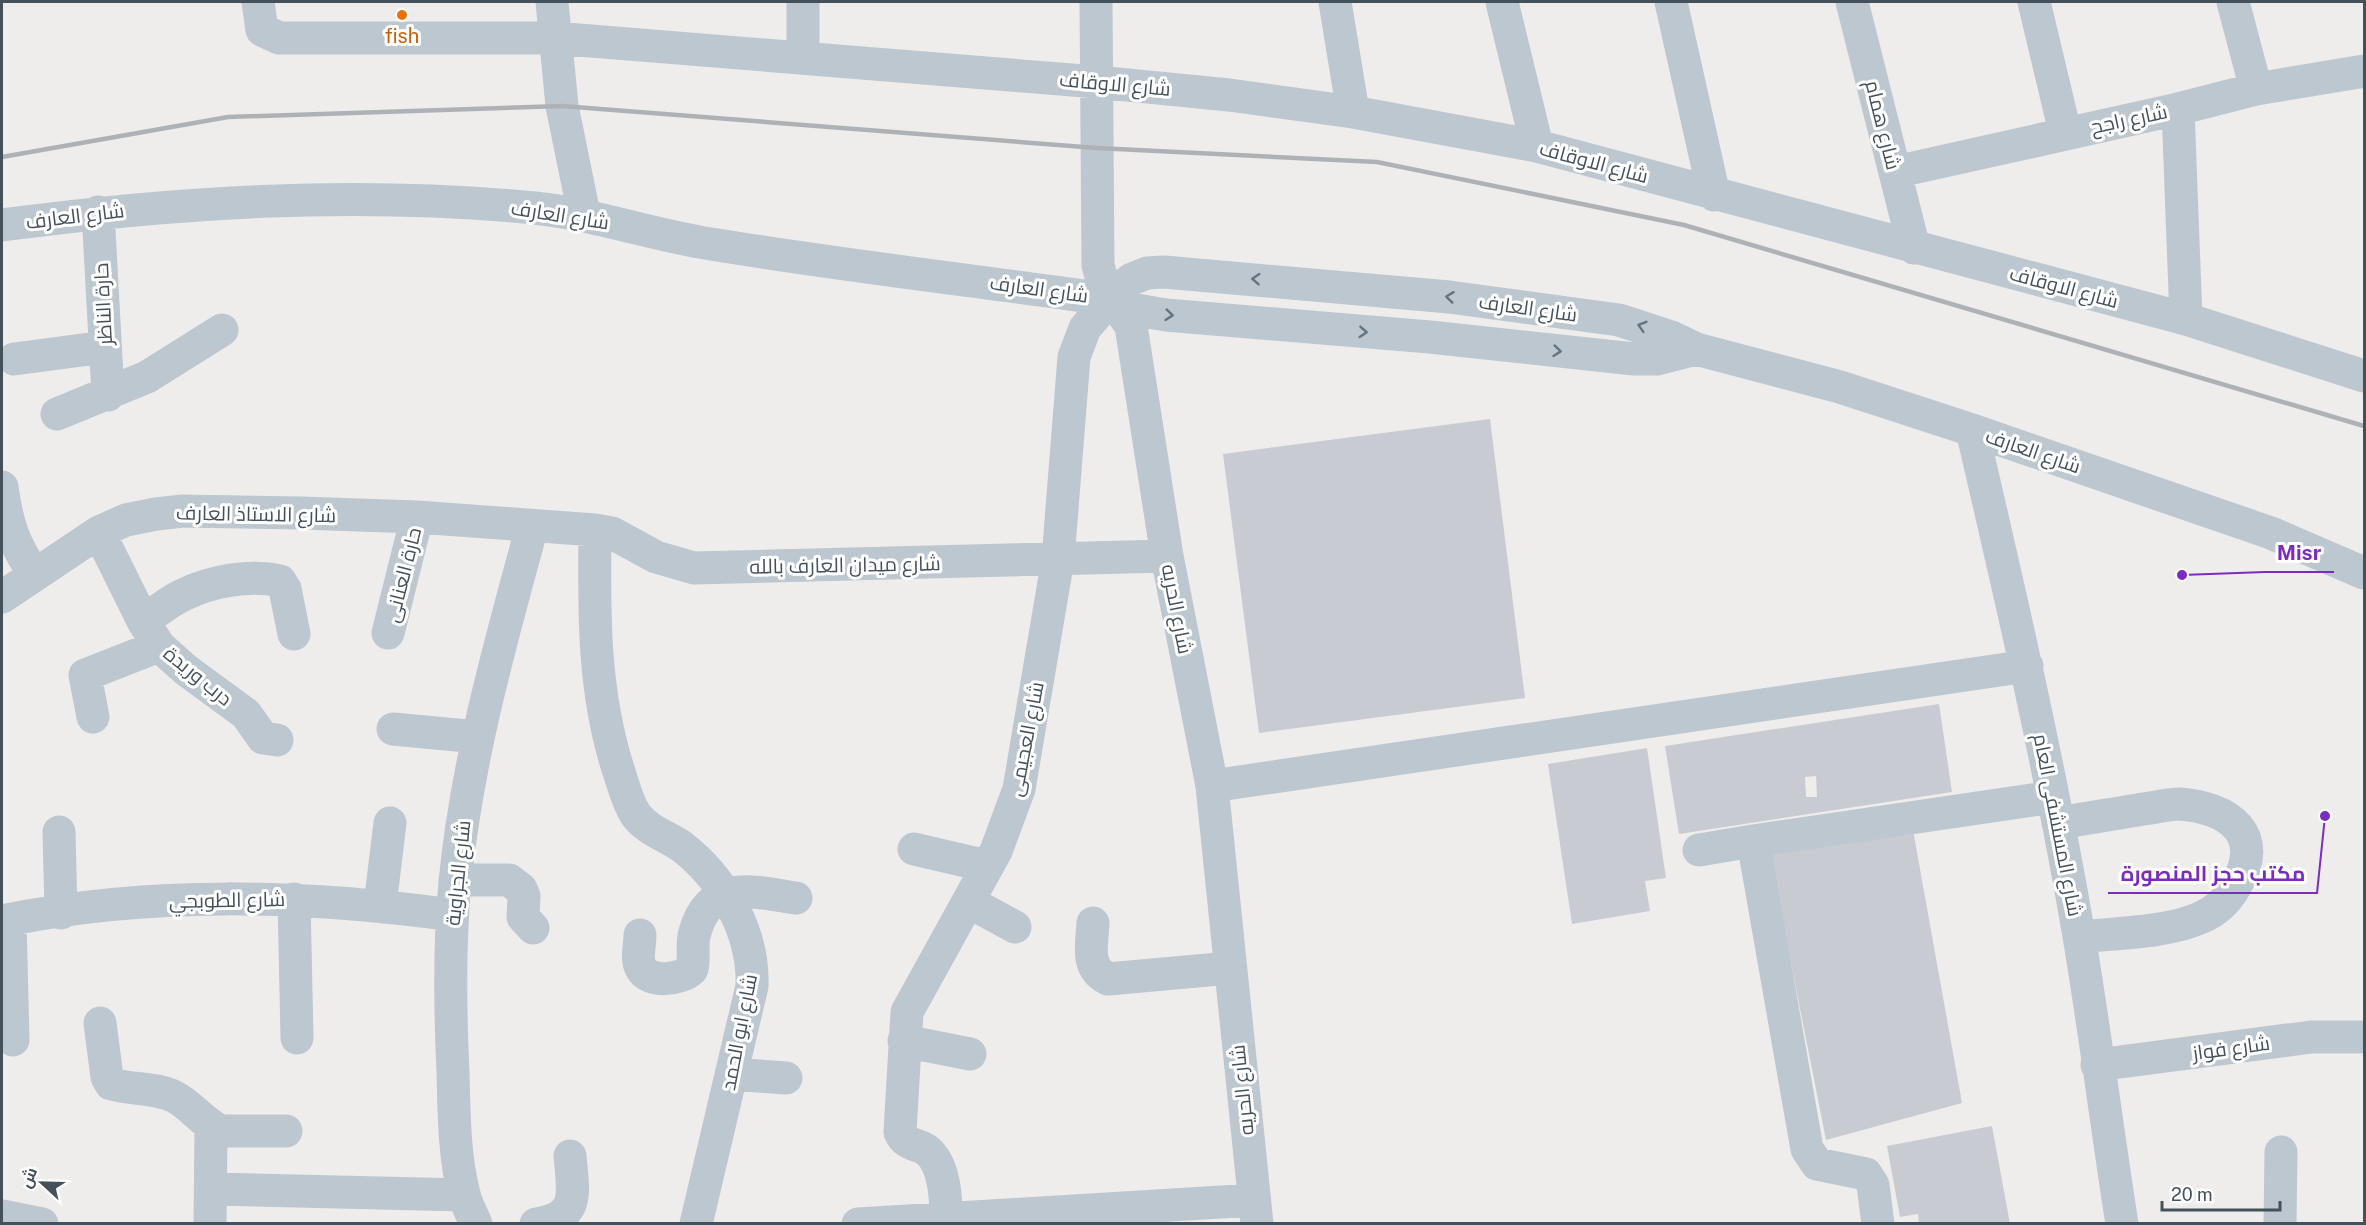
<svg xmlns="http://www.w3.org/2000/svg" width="2366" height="1225" font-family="'Public Sans',Cairo,sans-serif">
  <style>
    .building { fill: #c9cbd2; fill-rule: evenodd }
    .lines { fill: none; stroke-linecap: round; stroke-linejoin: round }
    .minor { stroke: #bcc7d0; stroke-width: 33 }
    .rail { stroke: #aeb2b7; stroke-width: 4.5 }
    .oneway { stroke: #68747d }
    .food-dot { fill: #e8710a; stroke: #fff; stroke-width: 2 }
    .labels { text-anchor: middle; stroke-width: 6; stroke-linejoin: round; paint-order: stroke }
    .food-label { font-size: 20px; fill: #c56008; stroke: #fff }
    .street-label { font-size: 20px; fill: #44505a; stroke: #fff }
    .leader { fill: none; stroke: #7b2cbf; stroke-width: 2 }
    .callout-dot { fill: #7b2cbf; stroke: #fff; stroke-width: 2 }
    .callout-label { font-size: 21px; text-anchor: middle; font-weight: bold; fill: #7b2cbf; stroke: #fff; stroke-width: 6; stroke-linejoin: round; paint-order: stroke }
  </style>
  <rect width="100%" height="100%" fill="#efecec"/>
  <path class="building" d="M1490,419L1525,698L1259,733L1223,454Z
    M1939,704L1952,792L1679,834L1665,746ZM1816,776L1817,797H1806L1805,777Z
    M1647,748L1666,878L1645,881L1650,911L1572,924L1548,764Z
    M1913,830L1962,1103L1826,1140L1769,852Z
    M1992,1126L2010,1224H1919L1918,1214L1900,1217L1887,1146Z"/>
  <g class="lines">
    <path class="minor" d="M258,2L262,30L279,38H554L1097,82L1229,95L1353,112L1537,146L2186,319L2364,376
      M552,2L562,106L584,214
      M803,2V57
      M1096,2L1098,265L1104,288L1131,326L1167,556L1212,786L1257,1224
      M1335,2L1353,112
      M1502,2L1537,146
      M1671,2L1714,195
      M1852,2L1914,248
      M2034,2L2065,132
      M2233,2L2256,89
      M2178,109L2186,319
      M1895,172L2178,109L2256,89L2364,71
      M98,212L108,395
      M2,225C175,202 349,191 524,207C588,212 648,234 711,244C845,266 979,281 1113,300L1131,309L1166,315L1430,337L1634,359H1657L1696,349
      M14,359L105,347
      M57,414L147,377L222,330
      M1972,430C2011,598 2050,766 2079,936C2095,1032 2107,1128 2122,1224
      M2,487C7,524 14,545 35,575
      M595,530C594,612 593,690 618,769C623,783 627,802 636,815C647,830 666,836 681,846C723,878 754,932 752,986L696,1224
      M99,532L143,621L159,646L186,670L246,714L263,738L277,740
      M2,597L99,532L126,520L156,514L183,511L301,513L417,517L595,530L612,533L656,557L694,568L1167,556
      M143,621C156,613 169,601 183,595C211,581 250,574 280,581L285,589L294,634
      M388,633L417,517
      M93,717L85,675L159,646
      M393,729L478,737
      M1212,786L2027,666
      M2058,823C2087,818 2115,814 2143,809C2155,808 2168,804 2179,804C2229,807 2266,835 2236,885C2228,900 2215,912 2200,918C2166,933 2116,933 2079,937
      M59,832L61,913
      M1753,841L2053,797
      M914,849L987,866
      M1699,850L1753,841L1807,1149L1817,1164L1866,1174L1873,1185L1878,1224
      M455,880H509L521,889L524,896L523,917L533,928
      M294,899L297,1038
      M969,902L1015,927
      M380,905L390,823
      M10,920L13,1040
      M2,921C150,890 303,895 452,915
      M1093,923C1092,944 1085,968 1108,979L1230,968
      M640,935C640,945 636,960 641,968C649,984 681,980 692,969C695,957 691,944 695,932C710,878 755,892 796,898
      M100,1023L107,1077L111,1084C132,1090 156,1087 175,1097C192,1106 203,1123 221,1131H286
      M904,1041L970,1054
      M2097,1065L2311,1037H2364
      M732,1074L786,1078
      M211,1189L464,1195
      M2,1216L42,1224
      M946,1218C946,1198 945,1169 930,1153C921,1143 906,1147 900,1132L907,1012L996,851L1019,789L1058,559L1074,357L1085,328L1120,288L1132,279L1147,273L1164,272L1449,297L1619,320L1671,337L1696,349L1840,387L1972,430L2271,533L2364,573
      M210,1224L211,1126
      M476,1224C472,1214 466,1204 464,1194C454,1156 454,1111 453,1072C450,1009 449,945 455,882C467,760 500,644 532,527
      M536,1224C581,1217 573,1193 570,1156
      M858,1224L1254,1200
      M2280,1224L2281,1152"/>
    <path class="rail" d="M2,157L228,117L562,106L1097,148L1377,162L1684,225L2364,426"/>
  </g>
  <defs><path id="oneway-chevron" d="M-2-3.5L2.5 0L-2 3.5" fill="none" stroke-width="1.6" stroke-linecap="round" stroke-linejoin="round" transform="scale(1.5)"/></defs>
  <g class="oneway">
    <use href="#oneway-chevron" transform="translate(1256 279) rotate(-176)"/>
    <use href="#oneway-chevron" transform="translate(1450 297) rotate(-173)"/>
    <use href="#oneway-chevron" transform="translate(1169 315) rotate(6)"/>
    <use href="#oneway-chevron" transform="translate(1642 326) rotate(-163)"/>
    <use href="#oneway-chevron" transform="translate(1363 332) rotate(4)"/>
    <use href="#oneway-chevron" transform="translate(1557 351) rotate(6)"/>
  </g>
  <circle class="food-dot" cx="402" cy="15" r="6"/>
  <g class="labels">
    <g class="food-label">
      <text x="402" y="43">fish</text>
    </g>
    <g class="street-label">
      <text transform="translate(1115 84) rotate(5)" y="7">شارع الاوقاف</text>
      <text transform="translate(2129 119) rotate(-12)" y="7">شارع راجح</text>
      <text transform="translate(1883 125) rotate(76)" y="7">شارع همام</text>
      <text transform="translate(1594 162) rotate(15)" y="7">شارع الاوقاف</text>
      <text transform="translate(560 215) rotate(9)" y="7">شارع العارف</text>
      <text transform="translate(75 216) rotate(-7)" y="7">شارع العارف</text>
      <text transform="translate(2064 287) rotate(15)" y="7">شارع الاوقاف</text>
      <text transform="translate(1039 289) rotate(8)" y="7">شارع العارف</text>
      <text transform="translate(103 304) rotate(-93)" y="7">حارة الناظر</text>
      <text transform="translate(1528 308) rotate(8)" y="7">شارع العارف</text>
      <text transform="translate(2033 451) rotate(19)" y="7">شارع العارف</text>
      <text transform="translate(256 514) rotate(1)" y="7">شارع الاستاذ العارف</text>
      <text transform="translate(845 565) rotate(-1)" y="7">شارع ميدان العارف بالله</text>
      <text transform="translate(403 575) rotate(-76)" y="7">حارة العنانى</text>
      <text transform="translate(1177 609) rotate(79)" y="7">شارع الحريه</text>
      <text transform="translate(198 676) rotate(39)" y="7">درب وريدة</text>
      <text transform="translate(1026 739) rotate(-79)" y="7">شارع العجيمى</text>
      <text transform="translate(2058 825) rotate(79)" y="7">شارع المستشفى العام</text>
      <text transform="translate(458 873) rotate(-84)" y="7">شارع الجراوية</text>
      <text transform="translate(227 900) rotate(-1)" y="7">شارع الطوبجي</text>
      <text transform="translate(739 1032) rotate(-79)" y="7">شارع ابو الحمد</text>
      <text transform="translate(2231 1048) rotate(-8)" y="7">شارع فواز</text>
      <text transform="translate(1242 1090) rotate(-96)" y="7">شارع الحريه</text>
    </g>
  </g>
  <path class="leader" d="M2182 575L2265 572H2334M2325 816L2317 893H2108"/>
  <g class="callout-dot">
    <circle cx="2182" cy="575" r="6"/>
    <circle cx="2325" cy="816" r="6"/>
  </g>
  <g class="callout-label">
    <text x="2299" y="560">Misr</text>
    <text x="2213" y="881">مكتب حجز المنصورة</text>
  </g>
  <rect width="2366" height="1225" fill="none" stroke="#44505a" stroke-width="6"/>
  <g transform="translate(42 1183) rotate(292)" stroke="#ffffff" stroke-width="4.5" paint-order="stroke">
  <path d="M0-4.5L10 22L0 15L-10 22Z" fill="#44505a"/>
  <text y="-9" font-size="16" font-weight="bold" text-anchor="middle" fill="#44505a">ش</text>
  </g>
  <path d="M2162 1201v9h118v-9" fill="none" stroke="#44505a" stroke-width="3"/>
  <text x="2171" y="1201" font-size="18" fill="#44505a" stroke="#ffffff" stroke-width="4.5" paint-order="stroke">20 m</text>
</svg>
